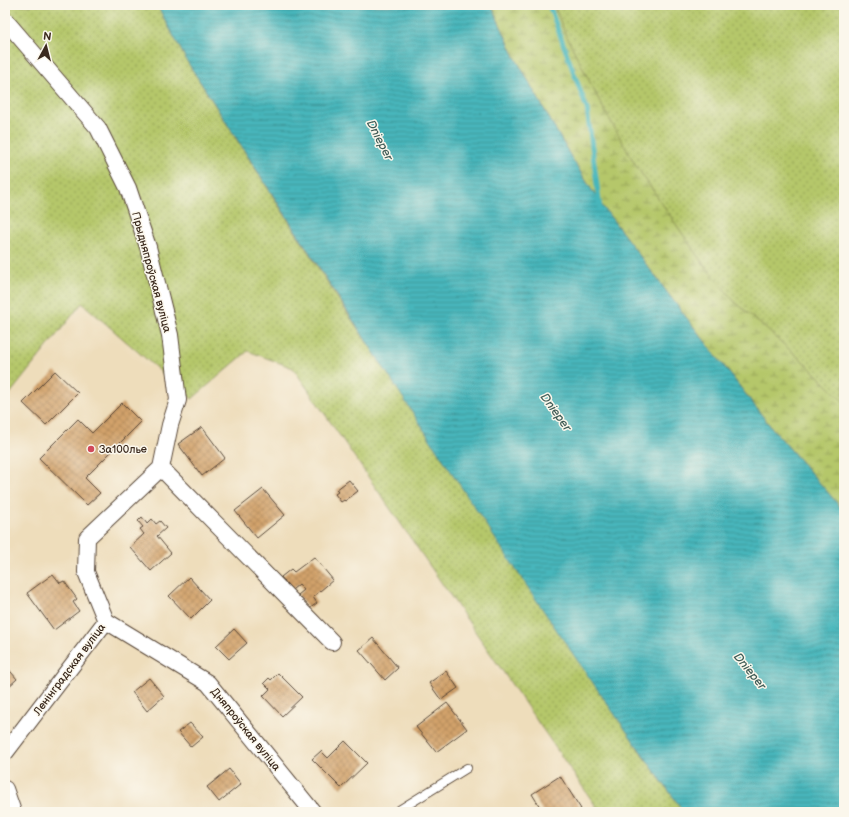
<svg xmlns="http://www.w3.org/2000/svg" width="849" height="817" font-family="'Balsamiq Sans',sans-serif">
  <style>
    .grass { fill: url(#grass-dots); stroke: #787844 }
    .wetland { fill: url(#wetland-marsh); stroke: #787844 }
    .water { fill: url(#water-rules); stroke: #40706c }
    .lines { fill: none; stroke-linecap: round; stroke-linejoin: round }
    .stream { stroke: #46b6bb; stroke-width: 5 }
    .building { fill: url(#building-cross-hatch) }
    .lane-casing { stroke: #564536; stroke-width: 10 }
    .street-casing { stroke: #564536; stroke-width: 18 }
    .lane { stroke: #fff; stroke-width: 8 }
    .street { stroke: #fff; stroke-width: 16 }
    .poi-dot { fill: #d1495b; stroke: #fbf7ec; stroke-width: 1.5 }
    .labels { text-anchor: middle; stroke-width: 3; stroke-linejoin: round; paint-order: stroke }
    .street-label { font-size: 11px; fill: #3b2a1e; stroke: #fbf7ec }
    .poi-label { font-size: 11px; fill: #3b2a1e; stroke: #fbf7ec; text-anchor: start }
    .water-label { font-size: 12px; font-style: italic; fill: #3f5b55; stroke: #fbf7ec }
  </style>
  <defs>
    <pattern id="grass-dots" width="8" height="8" patternUnits="userSpaceOnUse"><rect width="8" height="8" fill="#b5c76a"/><path d="M2 2h.1M6 6h.1" fill="none" stroke="#94a257" stroke-width="1.8" stroke-linecap="round"/></pattern>
    <pattern id="wetland-marsh" width="20" height="14" patternUnits="userSpaceOnUse"><rect width="20" height="14" fill="#b5c76a"/><path d="M1 5h8M5 5V1M11 12h8M15 12V8" fill="none" stroke="#94a257"/></pattern>
    <pattern id="water-rules" width="6" height="5" patternUnits="userSpaceOnUse"><rect width="6" height="5" fill="#46b6bb"/><path d="M0 2.5h6" fill="none" stroke="#3c9497"/></pattern>
    <pattern id="building-cross-hatch" width="8" height="8" patternUnits="userSpaceOnUse"><rect width="8" height="8" fill="#d2a26a"/><path d="M0 0l8 8M0 8l8-8" fill="none" stroke="#ac8457"/></pattern>
  </defs>
  <rect width="100%" height="100%" fill="#fbf7ec"/>
  <filter id="ink" filterUnits="userSpaceOnUse"><feTurbulence type="fractalNoise" baseFrequency=".025" numOctaves="2"/><feDisplacementMap in="SourceGraphic" scale="8" xChannelSelector="R" yChannelSelector="G"/><feConvolveMatrix kernelMatrix="1 2 1 2 8 2 1 2 1" color-interpolation-filters="sRGB"/></filter>
  <filter id="wash" filterUnits="userSpaceOnUse"><feTurbulence type="fractalNoise" baseFrequency=".012" numOctaves="4" result="noise"/><feDisplacementMap in="SourceGraphic" scale="16" xChannelSelector="R" yChannelSelector="G"/><feGaussianBlur stdDeviation="0.9" result="paint"/><feColorMatrix in="noise" values="0 0 0 0 0 0 0 0 0 0 0 0 0 0 0 0 0 1.4 0 .05"/><feComposite in="paint" operator="in"/></filter>
  <g filter="url(#wash)">
    <rect width="100%" height="100%" fill="#edb"/>
    <path class="grass" d="M5,5H157L188,63L342,305L644,757L684,812H600L293,368L248,351L192,399L82,303L5,400Z
      M491,5H844V511Z"/>
    <path class="wetland" d="M491,5H554L564,31L601,104L635,164L701,261L733,300L805,363L844,402V511L771,427L673,300L600,203L571,157L515,57Z"/>
    <path class="water" d="M157,5H491L515,57L571,157L600,203L673,300L771,427L844,511V812H684C508,569 350,314 188,63Z"/>
    <g class="lines">
      <path class="stream" d="M549,5L587,109L600,208"/>
    </g>
    <g id="blocks">
      <path class="building" d="M55,371L78,393L46,425L23,403Z
        M122,403L141,422L85,478L100,493L87,505L39,458L78,419L92,433Z
        M202,427L225,458L202,476L178,444Z
        M349,480L358,491L345,501L344,500L341,502L335,494L338,492L336,490Z
        M263,489L285,515L257,538L235,511Z
        M142,517L147,524L152,519L156,524L160,521L166,528L157,536L171,553L151,571L130,547L144,534L140,529L143,527L138,521Z
        M314,557L333,580L313,597L317,603L309,609L298,595L304,590L299,584L292,590L281,577L291,569L294,572Z
        M53,574L60,583L64,581L77,599L73,602L79,611L54,630L27,593Z
        M189,577L210,600L191,619L169,596Z
        M234,629L247,643L229,659L216,646Z
        M373,638L398,668L385,680L359,650Z
        M5,665L17,679L6,689L5,688Z
        M446,671L458,688L441,700L429,683Z
        M278,673L302,697L282,716L263,696L270,689L264,683L269,678L271,680Z
        M149,678L164,696L147,711L132,692Z
        M447,703L467,729L436,752L416,727Z
        M190,723L203,737L191,747L178,732Z
        M345,741L367,763L341,788L312,759L321,751L328,758Z
        M229,769L241,784L219,802L207,787Z
        M560,776L581,809L576,812H543L532,794Z"/>
    </g>
  </g>
  <g filter="url(#ink)">
    <use href="#blocks" fill-opacity="0" stroke="#564536" stroke-width="1"/>
    <g class="lines">
      <g class="lane-casing">
        <path id="lane" d="M396,812L467,768"/>
      </g>
      <g class="street-casing">
        <path id="street" d="M5,20L98,128L128,188L148,247L170,335L178,400L170,425L161,468
          M161,468L332,642
          M106,621L208,683L313,812
          M106,621L86,572L87,538L161,468
          M5,753L106,621
          M5,789L13,812"/>
      </g>
      <use href="#lane" class="lane"/>
      <use href="#street" class="street"/>
    </g>
  </g>
  <circle class="poi-dot" cx="91" cy="449" r="4"/>
  <g class="labels">
    <g class="street-label">
      <text transform="translate(152 272) rotate(75)" y="4">Прыдняпроўская вуліца</text>
      <text transform="translate(69 669) rotate(-53)" y="4">Ленінградская вуліца</text>
      <text transform="translate(246 729) rotate(51)" y="4">Дняпроўская вуліца</text>
    </g>
    <g class="poi-label">
      <text x="99" y="453">За100лье</text>
    </g>
    <g class="water-label">
      <text transform="translate(380 140) rotate(63)" y="4">Dnieper</text>
      <text transform="translate(556 412) rotate(54)" y="4">Dnieper</text>
      <text transform="translate(750 671) rotate(51)" y="4">Dnieper</text>
    </g>
  </g>
  <rect width="849" height="817" fill="none" stroke="#fbf7ec" stroke-width="20"/>
  <g transform="translate(46 46) rotate(7)" stroke="#fbf7ec" stroke-width="3" paint-order="stroke">
  <path d="M0-3L7 15L0 10L-7 15Z" fill="#3b2a1e"/>
  <text y="-6" font-size="11" font-weight="bold" text-anchor="middle" fill="#3b2a1e">N</text>
  </g>
</svg>
